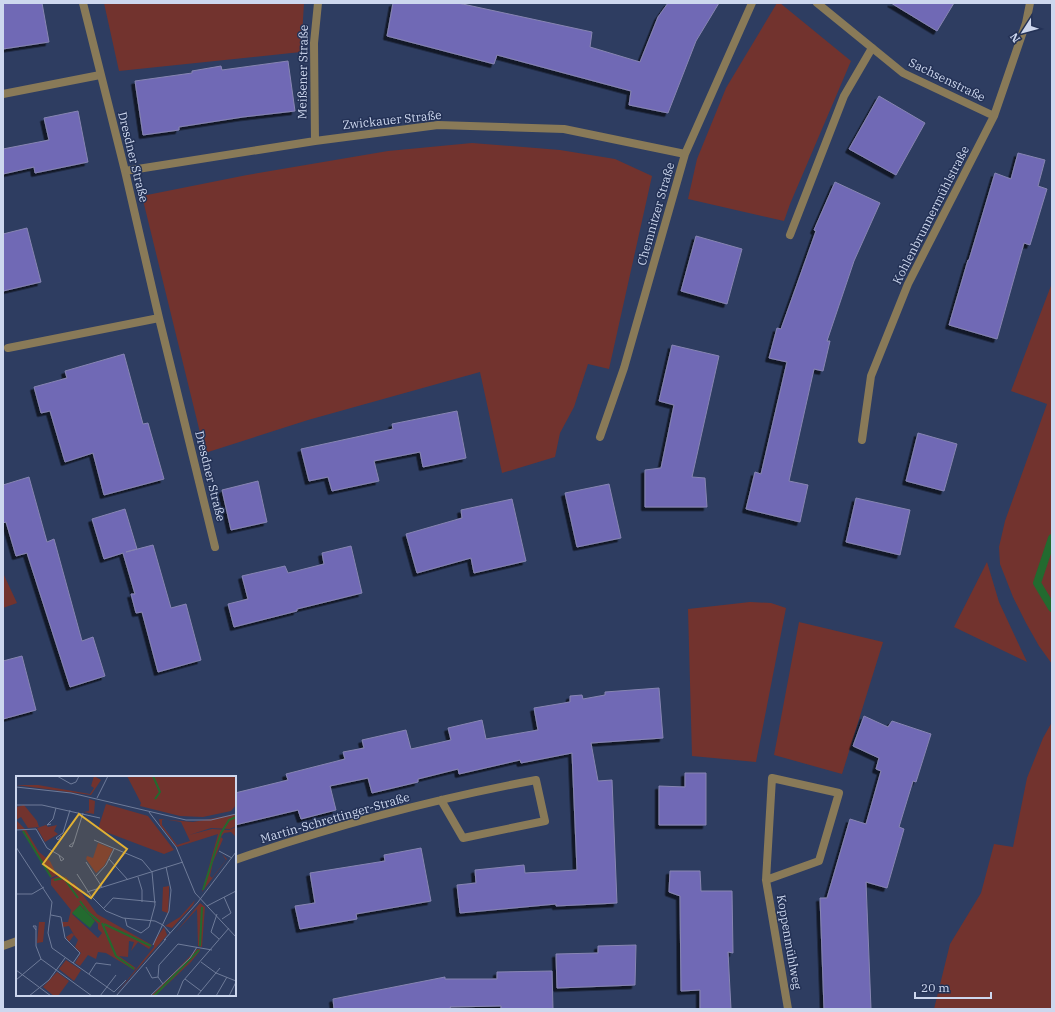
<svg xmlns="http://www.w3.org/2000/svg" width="1055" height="1012" font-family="'IBM Plex Serif',serif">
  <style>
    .green { fill: #72332e }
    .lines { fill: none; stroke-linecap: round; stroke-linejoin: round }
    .stream { stroke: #236a2f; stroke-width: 8 }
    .building { fill: #7069b5; stroke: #8785b2; filter: url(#shadow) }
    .lane { stroke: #897a58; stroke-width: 8 }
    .street { stroke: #897a58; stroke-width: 8 }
    .labels { text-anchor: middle; stroke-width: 3; stroke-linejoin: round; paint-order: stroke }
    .street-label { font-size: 12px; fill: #cdd7ee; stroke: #243256 }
    .inset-river { fill: none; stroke: #236a2f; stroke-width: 2 }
    .inset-road { fill: none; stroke: #6e7b99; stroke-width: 1 }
    .view { fill: #e0b034; fill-opacity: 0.15; stroke: #e0b034; stroke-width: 2 }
    .inset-edge { fill: none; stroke: #cdd7ee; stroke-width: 2 }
  </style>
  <defs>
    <filter id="shadow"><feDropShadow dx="-3.5" dy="3.5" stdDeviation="0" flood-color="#0009"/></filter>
  </defs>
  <rect width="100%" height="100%" fill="#2e3d61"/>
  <path class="green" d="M104,3H304L301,52L119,71Z
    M777,3H780L851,61L790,204L784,221L688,199L697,159L726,88Z
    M472,143L560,150L615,159L652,176L609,369L588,364L574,407L560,433L555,457L502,473L480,372L308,420L205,453L142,196L247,175L388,151Z
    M1052,283V664L1039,646L1026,623L1013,597L1000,564L999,547L1005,521L1047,404L1011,391Z
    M987,562L999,602L1027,662L954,627Z
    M3,573L17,603L3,608Z
    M750,602L771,603L786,608L756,762L692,756L688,609Z
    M799,622L883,642L842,774L774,755Z
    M1052,722V1009H934L950,944L981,893L994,844L1013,847L1027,778L1043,738Z"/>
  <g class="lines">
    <path class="stream" d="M1052,538L1037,583L1052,608"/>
  </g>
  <path class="building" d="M3,3H42L49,42L3,49Z
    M393,3H458L592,32L590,47L640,62L658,17L668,3H719L696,41L668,113L629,105L631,91L497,55L494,64L387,36Z
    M891,3H954L937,31Z
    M288,61L295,111L243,117L179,127V130L143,135L135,81L192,73V71L221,66L222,70Z
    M879,96L925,123L896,175L849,149Z
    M78,111L88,162L35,173L34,167L3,174V149L49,140L44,118Z
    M1018,153L1045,160L1038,186L1047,189L1030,245L1024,243L997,339L949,325L968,260H969L995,173L1011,179Z
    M835,182L880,203L854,261L827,341H830L823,371L814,369L789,481L808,485L800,522L746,509L755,472L761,474L787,362L769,358L777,328L781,329L816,231L814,230Z
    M27,228L41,282L3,291V234Z
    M696,236L742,249L727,304L681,291Z
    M672,345L719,356L692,477L705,478L707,507H645V470L661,468L674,405L659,401Z
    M124,354L143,424L148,423L164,479L104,495L93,453L65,462L50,411L41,413L34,387L67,378L65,371Z
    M457,411L466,458L423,467L420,452L374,461L379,481L332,491L328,477L309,481L301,449L393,429L392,424Z
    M918,433L957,444L944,491L906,481Z
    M29,477L47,542L54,539L82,641L93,637L105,676L70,687L27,553L16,556L6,522L3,523V485Z
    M258,481L267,522L231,530L222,490Z
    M609,484L621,538L577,547L565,493Z
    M856,498L910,510L900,555L846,542Z
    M512,499L526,561L474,573L471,558L417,573L406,534L462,518L461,510Z
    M125,509L137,549L126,552L153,545L171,608L186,604L201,660L158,672L142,612L136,613L131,594H135L123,553L104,559L92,519Z
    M351,546L362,593L297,609V611L234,627L228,604L248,599L242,576L285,566L288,573L324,564L322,553Z
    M22,656L36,710L3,719V661Z
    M659,688L663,738L591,743L598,781L612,780L617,903L556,906V904L460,913L457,885L476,883L475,870L524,865L525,873L577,870L572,753L521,763L520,760L459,774L458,769L418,779V782L372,793L368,778L330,786L336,810L301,819L298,810L235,825V793L288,780L286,774L345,759L343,752L364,748L362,740L406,730L411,749L451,740L448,728L482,720L486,739L538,730L534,708L570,702V696L582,695L583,699L605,695V692Z
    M864,716L888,727L892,721L931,734L916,782L913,781L899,827L904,829L887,888L866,882L871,1009H824L820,898H827L850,819L866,824L881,771L876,769L879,758L853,746Z
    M685,773H706V825H659V786L685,787Z
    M421,848L431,901L356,914L357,919L300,929L295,906L315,903L310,873L385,861L384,855Z
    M670,871H700L701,891H732L733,953L728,952L731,1009H700V990L681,991L680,896L669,892Z
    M636,945L635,985L557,988L556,954L598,953V946Z
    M552,971L553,1009H501V1006L450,1007L451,1009H334L333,999L445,977V979H497V972Z"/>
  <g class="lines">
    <path class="lane" d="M3,94L100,75
      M790,235L844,96L872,48"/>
    <path class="street" d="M83,3L125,171L159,318L215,547
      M817,3L903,73L994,116
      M315,141L314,43L318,3
      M125,171L315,141L438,125L564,129L685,154
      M8,348L159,318
      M600,437L624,368L685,154L752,3
      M862,440L871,376L908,284L994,116L1026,23L1030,3
      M235,860C333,826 434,799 536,780L545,821L463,838L441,800
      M766,880L819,861L839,793L772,778L766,880L788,1009
      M3,946L17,941"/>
  </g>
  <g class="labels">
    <g class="street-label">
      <text transform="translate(303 72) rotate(-89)" y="4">Meißener Straße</text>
      <text transform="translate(947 80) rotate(26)" y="4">Sachsenstraße</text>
      <text transform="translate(392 120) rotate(-6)" y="4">Zwickauer Straße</text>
      <text transform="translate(133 157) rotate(76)" y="4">Dresdner Straße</text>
      <text transform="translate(656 214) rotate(-74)" y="4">Chemnitzer Straße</text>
      <text transform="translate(931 215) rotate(-63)" y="4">Kohlenbrunnermühlstraße</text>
      <text transform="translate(210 476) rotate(76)" y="4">Dresdner Straße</text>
      <text transform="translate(335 818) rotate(-16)" y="4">Martin-Schrettinger-Straße</text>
      <text transform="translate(789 942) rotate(80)" y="4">Koppenmühlweg</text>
    </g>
  </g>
  <g transform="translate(16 776)">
    <rect width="220" height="220" fill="#2e3d61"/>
    <path d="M78,0L85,4L75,19L0,9H22L74,18L78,12L75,10ZM111,0H220V29L215,35L187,41L164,40L124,30L125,27ZM73,23L79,25L78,38L68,36L73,35ZM90,28L132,40L158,74L148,78L82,53ZM8,29L21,45L23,51L12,52L5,41L0,44L9,53H0V31ZM220,38V50L214,53L195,52L173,59L196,53L213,54L220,51V61L215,56L208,57L205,61L207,63L197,86L194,100L196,102L210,84L206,78L211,83L186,116L202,58L161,71L144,49L143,43L177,46ZM146,43L165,46L174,65L161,69L146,49ZM30,49L32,51L41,49L38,55L42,58L29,66L21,52ZM6,54H10L23,76L34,85L41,99L35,102ZM82,67L97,73L88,90L80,97L70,83L71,80L77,82ZM43,100L50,101L56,108L58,107L81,138L136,169L133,173L122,166L115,175L118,166L113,165L112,181L103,180L120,192L118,194L90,177L82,176L80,183L72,179L64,190L59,187L65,177L59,171L62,164L58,159L53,166L50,161L56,157L58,159L53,150L47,151L46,146H52L55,134L35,109V103ZM64,129L82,148V153L86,157L82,162L56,138ZM153,110V117L152,137L146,135L147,111ZM179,124L177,129L156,152L149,150L164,141ZM184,127L189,131L186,171L182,170L181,133L159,157ZM23,146H29L27,166L21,167ZM148,151L151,159L100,218L138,171V166ZM181,173H184V175L175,186L139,220H135ZM50,184L65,194L58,205L43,193ZM41,196L53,205L42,220H38L27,211Z" fill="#72332e" fill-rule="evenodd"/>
    <path d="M64,129L79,145L74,152L56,137Z" fill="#236a2f"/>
    <path class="inset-river" d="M137,0L144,16L139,23M7,55L35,101M38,104L48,102L62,122M187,114L205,57L213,44L220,41M64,125L72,136L84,146M86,147L100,180L118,193M88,148L135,170M184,170L186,131M138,220L183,174"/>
    <path class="inset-road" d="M41,0L55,8L60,6L63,0M0,11L55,17L170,44H195L220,38M81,22L92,0M0,29H26L84,42M133,36L160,71L179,117L220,161M35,48L31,49L37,43L40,32M0,54L20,53L31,72L43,79L48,83L45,85L43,79M45,60L42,64L40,62L47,57L54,34M78,64L126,84L136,96L139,129L133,151L125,157L111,150L109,142M58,66L53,70L56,71L58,66L67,37M0,71L36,126L32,157L36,172L98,216L110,204M203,75L216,82M93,83L112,104M70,86L86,111M100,88L109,77M61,98L75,120L90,135L107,142L139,145L147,149L154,157M80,100L90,89L98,73M122,101L126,114V126M71,116L167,86M0,118H16L28,111M191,130L220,115M87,133L97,122L140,126M201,138L195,156L203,163M35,139L45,141L49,162L64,177L57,187M206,143L215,137L208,121M20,154L17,150H20V170L25,183L76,220M148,164L182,126L220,76M137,169L153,135L155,114L150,91M185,186L200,197L220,205M130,191L136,202L142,201M0,194L35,220M73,198L80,187L95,189M169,203L185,215M0,204L25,183M147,208L142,201L143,189L162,168L196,174M13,220L33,204L49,182M84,220L100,199M100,220L150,163M134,220L174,182L181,171M161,220L167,205L213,152M181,220L204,192M200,220L211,201M213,220L220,206"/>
    <path class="view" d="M63,38L111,73L75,122L27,88Z"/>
    <rect width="220" height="220" class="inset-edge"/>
  </g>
  <rect width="1055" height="1012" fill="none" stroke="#cdd7ee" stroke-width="8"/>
  <g transform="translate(1023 32) rotate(234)" stroke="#243256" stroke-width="3" paint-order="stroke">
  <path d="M0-3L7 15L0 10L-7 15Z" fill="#cdd7ee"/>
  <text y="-6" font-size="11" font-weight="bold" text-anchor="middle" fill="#cdd7ee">N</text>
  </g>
  <path d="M915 992v6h76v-6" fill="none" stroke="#cdd7ee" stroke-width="2"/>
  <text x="921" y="992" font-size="12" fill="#cdd7ee" stroke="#243256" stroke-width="3" paint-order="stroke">20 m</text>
</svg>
